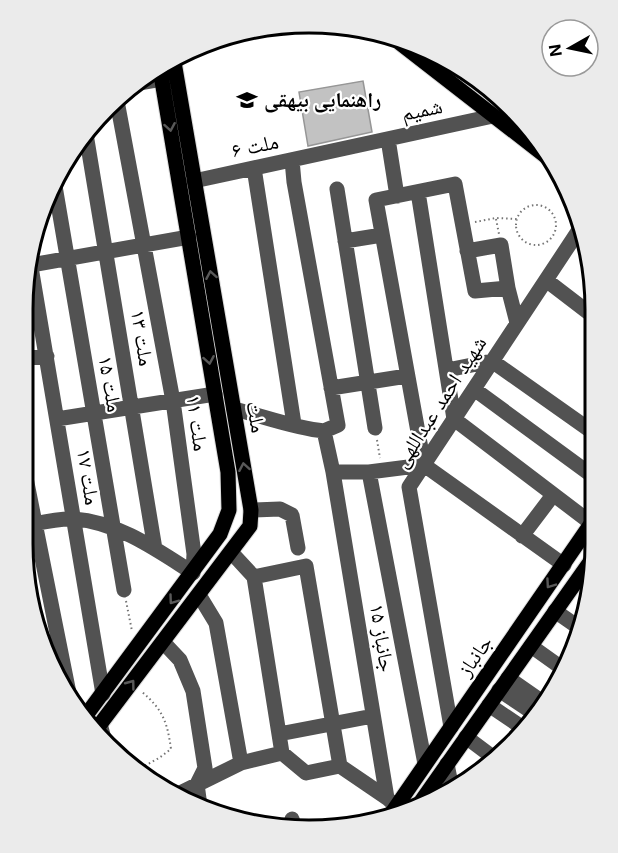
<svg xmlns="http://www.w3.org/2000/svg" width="618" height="853" font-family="Inter,'Noto Naskh Arabic',sans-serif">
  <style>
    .building { fill: #c2c2c2; stroke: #969696; stroke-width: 1.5 }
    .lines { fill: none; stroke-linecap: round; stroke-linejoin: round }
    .major-casing { stroke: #dbdbdb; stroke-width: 17 }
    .path { stroke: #747474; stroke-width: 2; stroke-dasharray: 1.5 3; stroke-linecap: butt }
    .minor { stroke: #525252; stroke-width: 15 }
    .major { stroke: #000; stroke-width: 15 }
    .oneway { stroke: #595959 }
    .labels { text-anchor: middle; stroke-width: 4.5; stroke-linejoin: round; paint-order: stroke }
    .poi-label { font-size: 21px; font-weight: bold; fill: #000; stroke: #fff; text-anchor: start }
    .street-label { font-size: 21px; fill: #000; stroke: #fff }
    .rim { fill: none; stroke: #000; stroke-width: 3 }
  </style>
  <rect width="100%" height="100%" fill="#fff"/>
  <path class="building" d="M363,81L372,132L308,146L299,92Z"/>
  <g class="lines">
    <g class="major-casing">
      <path id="major" d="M400,43L552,161
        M84,718L220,534L229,510L228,472L160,69
        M95,731L250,526L251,510L174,62
        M415,810L595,555
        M389,817L595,518"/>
    </g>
    <path class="path" d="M516 225a20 20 0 1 1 40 0a20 20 0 1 1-40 0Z
      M496,219L499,234
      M475,222L496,218L517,219
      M377,440L380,458
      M126,601L132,631
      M137,770L159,758L171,749C167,721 163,710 141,691"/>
    <path class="minor" d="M133,84L162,79
      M86,134L155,549
      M388,139L397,196
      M292,160L294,182L338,425L324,431
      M254,168L294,424
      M194,181L493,116
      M55,186L124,590
      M337,189L375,428
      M418,192L454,419L591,523
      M345,241L382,235
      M467,251L501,245L508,288
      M31,265L189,237
      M31,267L103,694
      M546,280L593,316
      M28,358L47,356
      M447,370L492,361L594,433
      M331,388L407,376
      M474,389L594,477
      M234,409C263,416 294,428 324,431L333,472H369L424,465
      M57,419L215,394
      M424,465L376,200L455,184L475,291L508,288L517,323
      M424,465L564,565
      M333,472L387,798L396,806
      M369,472L425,764
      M25,473L71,703
      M251,510L280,509L292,515L298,548
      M23,526C39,523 58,518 74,519C118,522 157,550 193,573L194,554L173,401L117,101
      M522,536L553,495
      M231,552L254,577L282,753
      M254,577L306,566L340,766
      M199,595L216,623L241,763
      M555,611L578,627
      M163,642L180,660L193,691L205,768L197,784L200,806
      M531,646L566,671
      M508,678L541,701
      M499,690L532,712
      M489,705L520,726
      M100,724L105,742
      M451,727L409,487L581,227
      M279,734L373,716
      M466,737L494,758
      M447,764L452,789
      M174,796L241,763L282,753L306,773L340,766L387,798
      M292,819L295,828"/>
    <use href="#major" class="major"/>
  </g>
  <defs><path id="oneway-chevron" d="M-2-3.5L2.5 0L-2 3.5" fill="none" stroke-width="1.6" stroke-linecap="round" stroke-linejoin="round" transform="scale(1.5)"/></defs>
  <g class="oneway">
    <use href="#oneway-chevron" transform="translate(170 127) rotate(80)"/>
    <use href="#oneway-chevron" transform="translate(211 275) rotate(-100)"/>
    <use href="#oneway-chevron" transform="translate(209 360) rotate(80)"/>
    <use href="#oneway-chevron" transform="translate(244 467) rotate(-100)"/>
    <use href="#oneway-chevron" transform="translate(550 584) rotate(125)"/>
    <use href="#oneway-chevron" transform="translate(173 600) rotate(126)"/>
    <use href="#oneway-chevron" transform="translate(131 684) rotate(-53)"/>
  </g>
  <defs>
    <g id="school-bare" transform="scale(1.62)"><path d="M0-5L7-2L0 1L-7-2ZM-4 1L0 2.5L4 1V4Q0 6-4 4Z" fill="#000" stroke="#fff" stroke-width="2.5" paint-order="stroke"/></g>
  </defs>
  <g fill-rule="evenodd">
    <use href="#school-bare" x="247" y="100"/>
  </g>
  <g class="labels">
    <g class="poi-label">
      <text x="264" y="107">راهنمایی بیهقی</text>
    </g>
    <g class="street-label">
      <text transform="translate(422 110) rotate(-12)" y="7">شمیم</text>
      <text transform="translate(255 146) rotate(-12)" y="7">ملت ۶</text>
      <text transform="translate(142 338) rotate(81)" y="7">ملت ۱۳</text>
      <text transform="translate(110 384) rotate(80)" y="7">ملت ۱۵</text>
      <text transform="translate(440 402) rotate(-57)" y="7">شهید احمد عبداللهی</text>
      <text transform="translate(256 417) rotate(80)" y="7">ملت</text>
      <text transform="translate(197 423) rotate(82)" y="7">ملت ۱۱</text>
      <text transform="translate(88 477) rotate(81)" y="7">ملت ۱۷</text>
      <text transform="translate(382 638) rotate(81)" y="7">جانباز ۱۵</text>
      <text transform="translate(475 656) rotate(-55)" y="7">جانباز</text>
    </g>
  </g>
  <path d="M0 0H618V853H0ZM309 33H309A276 276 0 0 1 585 309V544A276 276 0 0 1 309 820H309A276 276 0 0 1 33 544V309A276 276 0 0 1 309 33Z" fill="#ebebeb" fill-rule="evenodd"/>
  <path class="rim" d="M309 33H309A276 276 0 0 1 585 309V544A276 276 0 0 1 309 820H309A276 276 0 0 1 33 544V309A276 276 0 0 1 309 33Z"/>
  <g transform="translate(570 48) rotate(261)"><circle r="28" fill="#ffffff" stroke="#999999" stroke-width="1.5"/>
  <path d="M0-4.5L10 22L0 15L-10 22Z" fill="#000000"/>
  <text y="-9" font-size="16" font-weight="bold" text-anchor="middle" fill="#000000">N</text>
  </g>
</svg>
